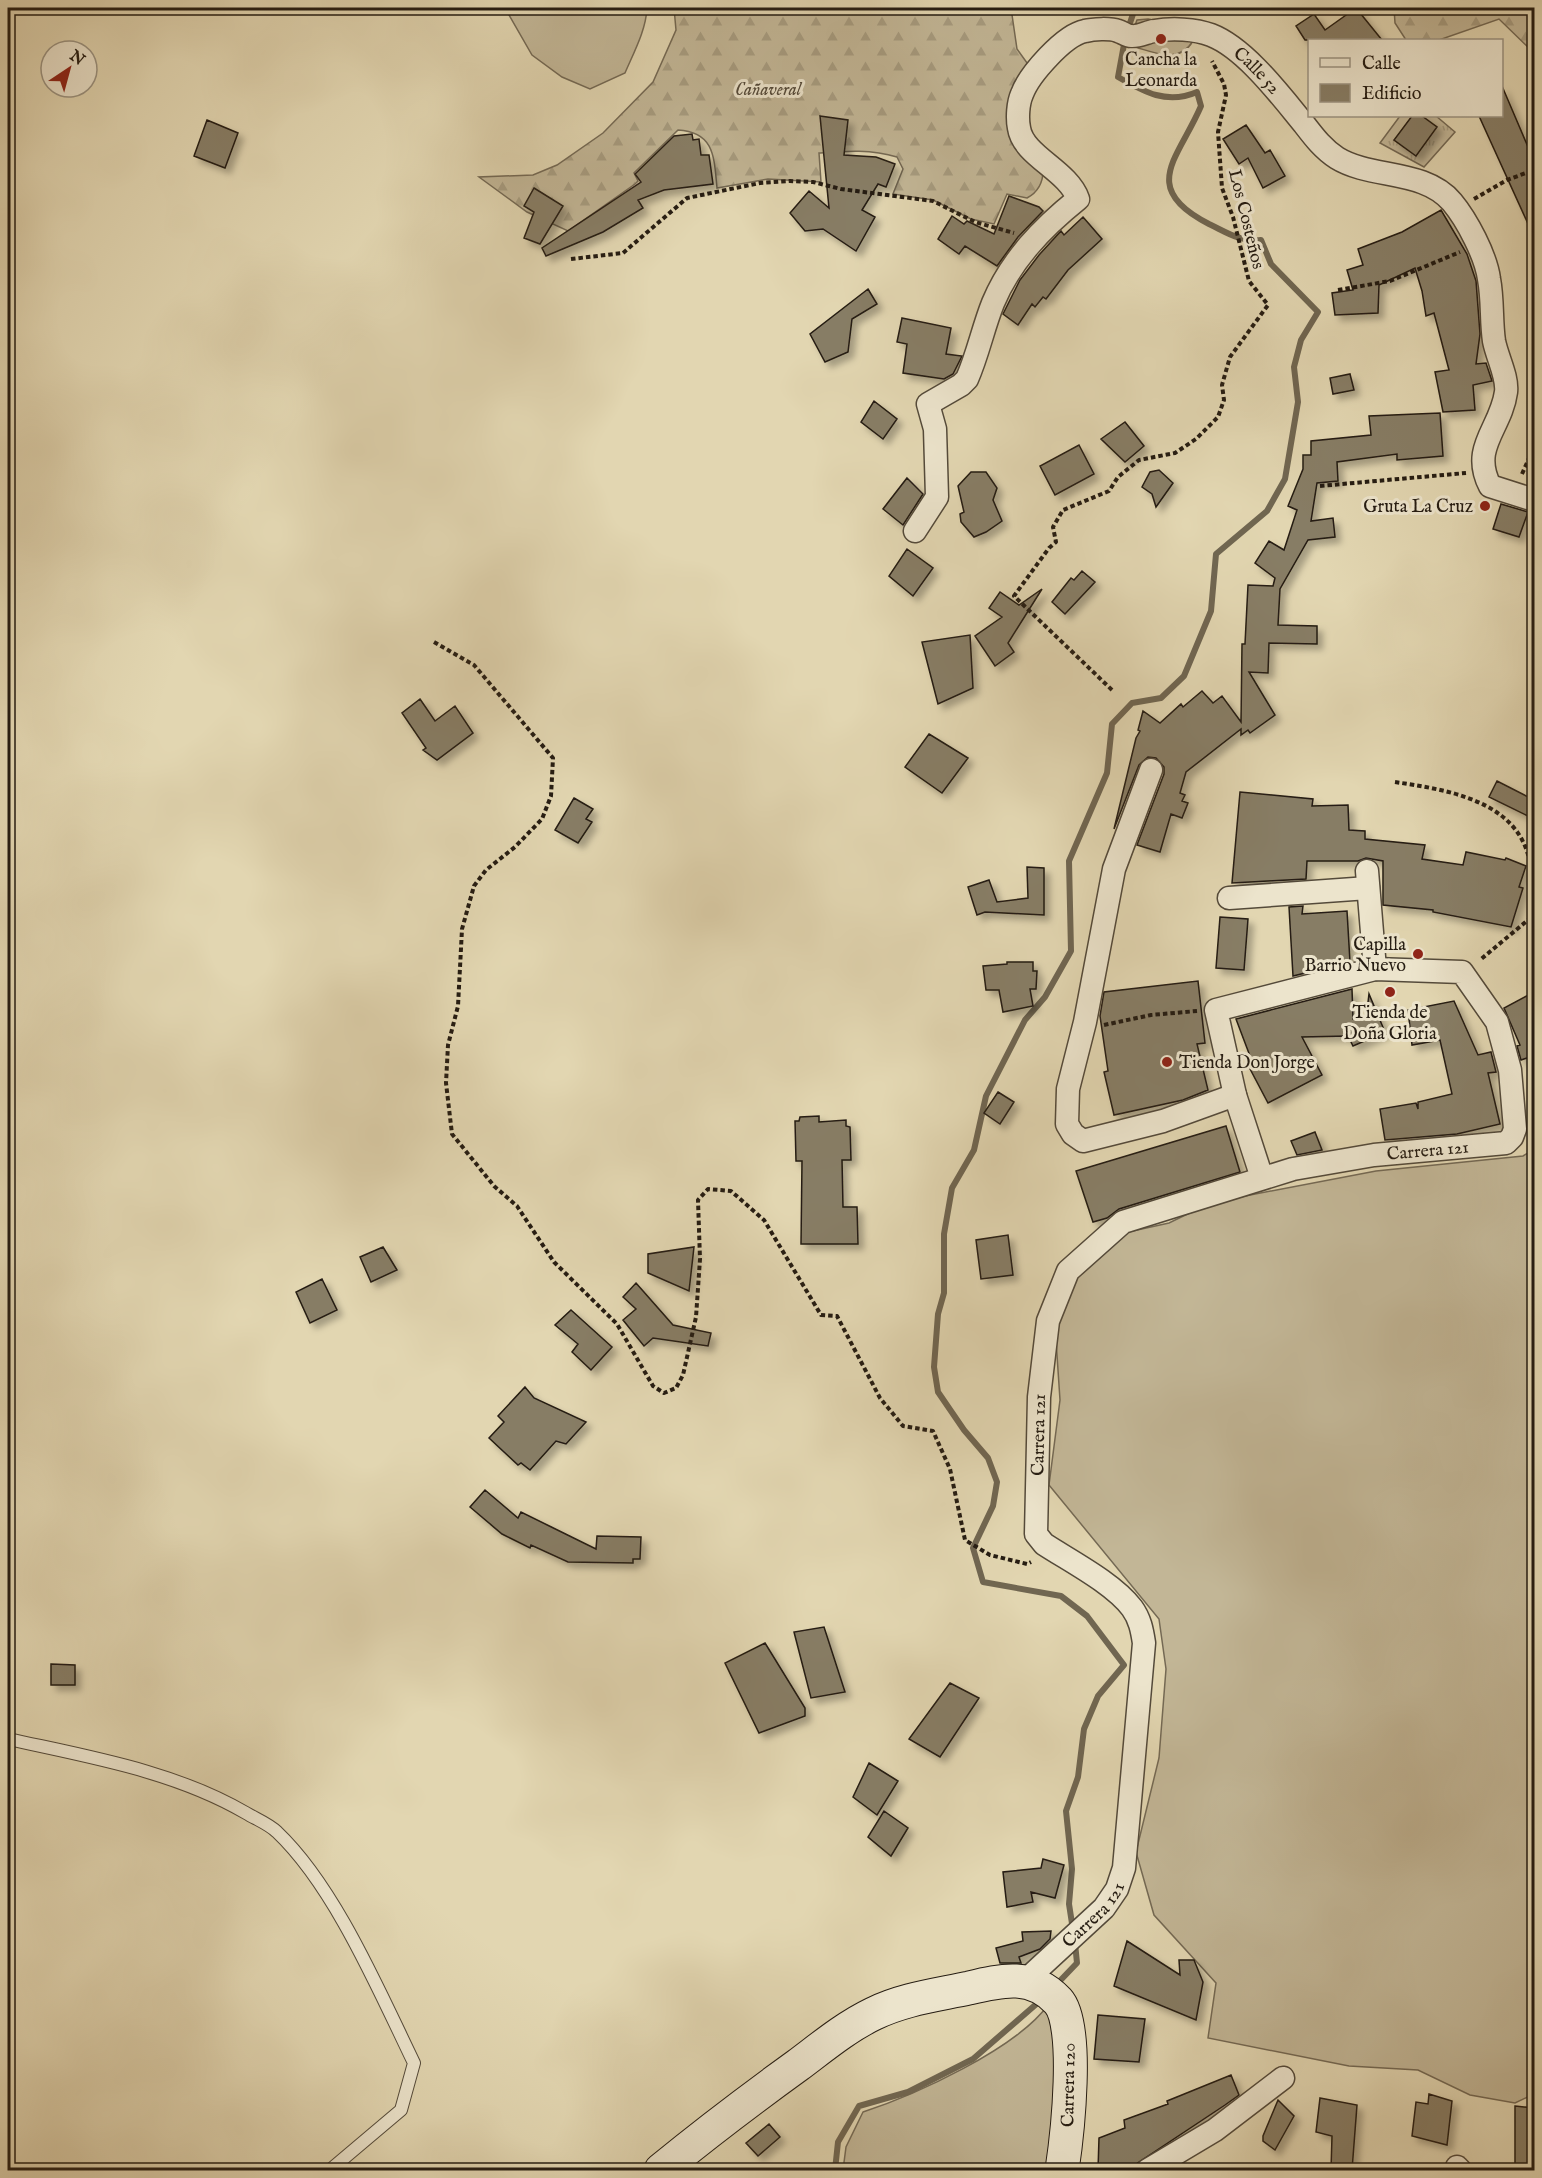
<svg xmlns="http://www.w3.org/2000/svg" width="1542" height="2178" font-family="'IM FELL English',serif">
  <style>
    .grass { fill: #c2b696; stroke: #746954; stroke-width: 1.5 }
    .forest { fill: url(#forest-firs); stroke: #746954; stroke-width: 1.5 }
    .park { fill: url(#park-tufts); stroke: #746954; stroke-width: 1.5 }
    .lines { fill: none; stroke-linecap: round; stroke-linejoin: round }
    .stream { stroke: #706651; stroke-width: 6 }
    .building { fill: #877d65; stroke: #251c12; stroke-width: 1.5; filter: url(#shadow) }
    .lane-casing { stroke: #544a3a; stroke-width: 14 }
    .street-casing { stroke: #544a3a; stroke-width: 25 }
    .secondary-casing { stroke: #251c12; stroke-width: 35 }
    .path { stroke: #251c12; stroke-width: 4; stroke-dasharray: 4.5 3; stroke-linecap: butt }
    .lane { stroke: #ece4cc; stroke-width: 12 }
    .street { stroke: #ece4cc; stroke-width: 22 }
    .secondary { stroke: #ece4cc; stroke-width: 33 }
    .poi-dot { fill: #8f2418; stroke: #ece4cc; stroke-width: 2 }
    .labels { text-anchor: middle; stroke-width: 6; stroke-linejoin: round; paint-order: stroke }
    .poi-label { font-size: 18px; fill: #251c12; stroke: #ece4cc }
    .street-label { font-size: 18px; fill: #251c12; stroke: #ece4cc }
    .park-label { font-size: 18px; font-style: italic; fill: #544a3a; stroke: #ece4cc }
  </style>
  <defs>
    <pattern id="forest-firs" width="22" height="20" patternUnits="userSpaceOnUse" patternTransform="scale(1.5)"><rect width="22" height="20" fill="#c2b696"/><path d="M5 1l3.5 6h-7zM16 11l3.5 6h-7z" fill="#a79c80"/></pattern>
    <pattern id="park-tufts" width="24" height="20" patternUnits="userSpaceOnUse" patternTransform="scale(1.5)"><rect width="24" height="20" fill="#c2b696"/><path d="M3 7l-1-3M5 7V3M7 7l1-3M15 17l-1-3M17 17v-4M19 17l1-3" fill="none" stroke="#a79c80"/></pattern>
    <filter id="shadow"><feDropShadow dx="5.5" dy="5.5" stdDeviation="3" flood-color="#0004"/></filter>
  </defs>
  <rect width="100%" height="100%" fill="#e2d6b1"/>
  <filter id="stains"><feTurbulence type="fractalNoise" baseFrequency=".00333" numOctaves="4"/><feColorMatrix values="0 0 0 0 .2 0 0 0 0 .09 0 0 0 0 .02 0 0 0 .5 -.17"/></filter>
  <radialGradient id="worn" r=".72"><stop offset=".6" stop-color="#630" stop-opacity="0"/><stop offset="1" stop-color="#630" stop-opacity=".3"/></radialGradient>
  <path class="grass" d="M505,8H647C646,30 634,52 625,73L590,89L562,77L532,55Z
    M1148,19L1164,22L1193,41C1179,64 1156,53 1135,47L1131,36L1137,20Z
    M1534,1149V2094L1515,2103L1470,2095L1418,2070L1349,2066L1208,2038L1216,1983L1154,1915L1136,1852L1159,1758L1166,1669L1159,1619L1049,1485L1060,1400L1055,1325L1079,1272L1128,1232L1169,1223L1206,1205L1245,1196L1376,1171L1523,1156Z
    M1053,2004L1058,2170H843L846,2147L863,2112C915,2095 1016,2049 1048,2005Z"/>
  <path class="forest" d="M674,8H1011L1017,49L1035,74L1019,96L1043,166C1044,180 1040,191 1027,198L1007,194L994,224L971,219L933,200L893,194L903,169L897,157C871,149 846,151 819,153L821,182L768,179L717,188C714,158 715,132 678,130L634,173L638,181L635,184L568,231L527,212L479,177L533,175L557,165L603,133L653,82L676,30Z
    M1394,8H1534V53L1499,19L1439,40H1406L1395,23Z"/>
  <path class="park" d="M1400,116H1436L1455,132L1424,167L1380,143Z"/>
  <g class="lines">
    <path class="stream" d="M1128,29L1135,8
      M1073,1930L1069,1904L1072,1869L1066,1811L1078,1777L1084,1729L1098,1696L1124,1665L1087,1616L1061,1596L983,1582L973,1548L993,1506L997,1482L988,1458L964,1430L938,1392L934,1367L938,1314L944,1293V1234L952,1188L974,1150L986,1096L1025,1020L1045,997L1071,951L1069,861L1107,773L1112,724L1132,703L1161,698L1184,676L1211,611L1216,554L1267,511L1285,479L1298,402L1294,367L1301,340L1318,312L1271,264L1261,240C1240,242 1228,233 1209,224C1138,188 1179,158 1201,106L1197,92C1167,105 1144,92 1118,77L1125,39
      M1055,1986L1077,1963L1075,1943
      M835,2170L838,2142L859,2106L908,2092L973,2059L1041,2000"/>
  </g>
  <path class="building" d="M1356,8L1382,40H1305L1296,26L1314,14L1325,30Z
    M1502,86L1534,161V237L1479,116H1502Z
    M820,116L848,120L844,155L876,157L895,164L886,187L878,184L862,210L875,217L856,251L823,229L805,231L790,213L809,191L829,208Z
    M1412,116H1422L1437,127L1416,156L1394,140Z
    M207,120L238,133L225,168L194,156Z
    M1246,125L1265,153L1270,150L1285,176L1263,188L1248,158L1239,164L1223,139Z
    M692,134L693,140L699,139L701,155H709L713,184L664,190L638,200L643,208L603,232L546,256L542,248L641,182L635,174L674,136Z
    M534,188L563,206L540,244L524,238L534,212L524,206Z
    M1009,196L1039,207L1043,211L1018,237L997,266L965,246L959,254L938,239L952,216L964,224L967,221L994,234Z
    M1441,210L1467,254L1476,281L1480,334L1476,364L1486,363L1492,381L1473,385L1475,410L1443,412L1435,372L1449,370L1434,313L1426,316L1422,291L1415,268L1379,285L1378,313L1335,315L1332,293L1353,290L1347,270L1363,265L1358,249L1402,232Z
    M1083,217L1102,239L1068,270L1046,299L1043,297L1035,307L1032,304L1018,325L1003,314L1020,280L1039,255L1061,231L1064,235Z
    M868,289L877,304L852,319L848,352L825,362L810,334Z
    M902,318L951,328L946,354L962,356L953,374L944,379L903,373L907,344L897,342Z
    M1350,374L1354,390L1333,394L1330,378Z
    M874,401L897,419L883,439L861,422Z
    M1440,413L1443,456L1397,460V454L1337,462L1338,481L1317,483L1311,521L1333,518L1335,537L1308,540L1280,589L1278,625L1317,626V644L1269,643L1268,673L1249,672L1275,715L1250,733L1248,730L1241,735V729L1186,772L1180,793L1185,795L1182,801L1188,803L1182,818L1171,814L1160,852L1137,845L1164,774V767L1156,758L1148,757L1139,765L1114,829L1136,738L1140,731L1138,730L1143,711L1160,723L1181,704L1183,707L1202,691L1213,703L1222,696L1241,722L1242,644H1245L1248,585L1273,586L1275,578L1255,563L1269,541L1284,550L1297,510L1288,506L1303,469V455H1311V441L1371,435L1369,416Z
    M1125,422L1144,446L1125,462L1101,439Z
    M1079,445L1094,474L1055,495L1040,466Z
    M1159,470L1173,483L1156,507L1152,494L1142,487L1150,472Z
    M971,472H986L997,488L993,500L1002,521L986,532L974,537L961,522L960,514L964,512L958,486Z
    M907,478L923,494L903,525L883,509Z
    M1501,504L1528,512L1519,537L1493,529Z
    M907,549L933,568L913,596L889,576Z
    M1082,571L1095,582L1065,614L1052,602L1071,578L1074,580Z
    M1042,589L1008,643L1014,652L995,666L975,636L1002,617L989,608L1000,592L1019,605Z
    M970,635L973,688L938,704L922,642Z
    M420,699L435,721L455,706L473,733L437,760L423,750L426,748L402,713Z
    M929,734L968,758L942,793L905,767Z
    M1497,781L1534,800V819L1489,797Z
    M1240,792L1313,799L1312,806L1348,805L1349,830L1365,831V839L1425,845L1422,859L1463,865L1466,852L1505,860L1506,858L1526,866L1519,887L1523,888L1511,927L1433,912V910L1383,905V861L1366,858L1358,861H1307L1306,879L1232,883Z
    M574,798L593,809L586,819L592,822L578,843L555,830Z
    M1027,867L1044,868V915L985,912L977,915L968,887L989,880L997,902L1028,898Z
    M1303,906L1302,914L1347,911L1350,962L1293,976L1289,907Z
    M1220,917L1248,919L1244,970L1216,968Z
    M1007,962H1033V971H1037L1036,989H1030L1033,1006L1003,1012L999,990H986L983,966L1007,964Z
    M1198,981L1205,1043L1197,1044L1208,1090L1183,1100L1114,1115L1104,1072L1108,1071L1100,1016L1104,992Z
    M1352,989L1353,1019H1366L1369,994L1385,1032L1353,1046L1348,1036L1302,1037L1322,1075L1268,1103L1249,1067L1253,1064L1236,1019Z
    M1534,992V1073L1527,1058L1521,1060L1517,1046L1520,1045L1504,1008Z
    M1454,1001L1478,1055L1491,1052L1496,1072L1488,1073L1500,1124L1457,1134L1385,1140L1380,1109L1416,1103L1418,1109V1102L1452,1094L1440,1040L1412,1045L1408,1010Z
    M998,1092L1014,1102L1000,1124L984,1113Z
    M819,1116V1122L846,1120V1126L850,1127L851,1160H842L843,1207H857L858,1244H801L802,1161H796L795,1121H799L800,1117Z
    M1226,1126L1240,1172L1119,1209L1107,1218L1093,1222L1076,1171Z
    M1315,1132L1322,1150L1297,1155L1291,1141Z
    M1008,1235L1013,1275L981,1279L976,1240Z
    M383,1247L397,1270L371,1282L360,1257Z
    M694,1247L689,1291L648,1273V1254Z
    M322,1279L337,1310L310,1323L296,1292Z
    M636,1283L673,1325L711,1333L708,1346L653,1338L644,1346L623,1320L636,1309L623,1297Z
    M571,1310L612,1347L591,1370L572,1352L578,1344L555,1325Z
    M525,1387L534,1398L586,1422L566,1444L556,1441L530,1470L521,1463L518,1465L489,1438L504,1422L498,1416Z
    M485,1490L518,1518L521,1512L596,1549L597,1536L641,1537L640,1559H633V1563L568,1562L531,1545L530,1548L502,1534L470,1507Z
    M824,1627L845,1692L811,1698L794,1632Z
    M765,1643L805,1708V1716L759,1733L725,1663Z
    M51,1664L75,1665V1685H51Z
    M950,1683L979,1698L940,1757L909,1739Z
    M869,1763L898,1781L877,1815L853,1797Z
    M884,1811L908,1828L891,1856L868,1837Z
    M1043,1859L1064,1865L1055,1898L1031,1892L1033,1902L1007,1907L1003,1872L1041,1868Z
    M1051,1931L1050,1939L1040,1949L1019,1957L1021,1963H1000L996,1948L1023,1941L1022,1932Z
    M1127,1941L1180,1975L1179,1960H1194L1203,1982L1196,2020L1114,1986Z
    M1098,2015L1145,2019L1139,2062L1094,2059Z
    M1231,2075L1239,2095L1225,2105L1136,2164L1098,2170L1099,2138L1125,2128L1124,2120L1168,2104L1167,2101Z
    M1429,2094L1452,2101L1447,2145L1412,2136L1416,2102L1428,2104Z
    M1320,2098L1357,2105L1352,2170H1331L1332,2136L1316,2132Z
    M1278,2100L1294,2116L1275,2150L1263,2141V2136Z
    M1515,2106L1534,2108V2170L1515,2169Z
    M769,2124L780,2137L758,2156L746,2143Z"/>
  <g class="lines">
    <g class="lane-casing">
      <path id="lane" d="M8,1739C89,1757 174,1771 246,1813C256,1819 269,1824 277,1832C335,1887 379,1991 414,2063L401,2110L330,2170"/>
    </g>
    <g class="street-casing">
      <g id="street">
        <path id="s1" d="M915,531L937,497L935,429L928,404L961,385L967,379C978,354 983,328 993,303C1011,260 1042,228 1078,199C1068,170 1023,156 1019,128C1017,118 1018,103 1022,94C1029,75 1064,35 1085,31C1093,29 1110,28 1118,31C1122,32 1127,36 1131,36C1138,37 1147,32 1154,31C1172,28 1195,29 1211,35C1245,48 1281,96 1304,124C1314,137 1323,149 1337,158C1371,179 1424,169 1452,202C1467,220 1486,256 1489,279C1493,300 1491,321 1494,341C1497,357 1508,377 1506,392C1501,429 1470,447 1490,486L1534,500"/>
        <path d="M1151,770L1114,869L1085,1022L1068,1089L1067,1124L1073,1134L1083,1141L1163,1121L1235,1095"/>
        <path d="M1367,871L1375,969"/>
        <path d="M1229,898L1368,888"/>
        <path id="s2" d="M1026,1980L1104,1908L1117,1889L1124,1868L1144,1643C1142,1630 1140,1619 1132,1608C1113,1583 1070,1561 1044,1544L1036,1534L1039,1397L1048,1321L1068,1271L1123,1222L1293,1169L1374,1155L1506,1143L1512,1137L1515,1129L1510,1070L1497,1022L1462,972L1375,969L1216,1010L1235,1095L1262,1178"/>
        <path d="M1457,2167L1460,2170"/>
        <path d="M1148,2170L1215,2130L1283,2078"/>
      </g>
    </g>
    <g class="secondary-casing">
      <path id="secondary" d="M661,2170C706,2133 751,2099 798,2065C822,2047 846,2027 873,2014C903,1999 937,1995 969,1988C1002,1980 1032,1973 1058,2001C1080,2025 1067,2137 1062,2170"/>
    </g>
    <path class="path" d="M1474,199L1507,180L1534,170
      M571,259L623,253L687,198L760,183L790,181L813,182L841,189L933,201L975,222L1014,233
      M1338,290L1390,281L1460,252
      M1522,474L1534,447
      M1320,486L1466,473
      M434,642L474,665L553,758L551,796L542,819L515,847L486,870L474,886L462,929L458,1006L448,1045L446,1083L452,1134L494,1186L517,1206L554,1262L617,1324L653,1386L664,1393L676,1388L683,1375L696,1317L700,1259L698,1200L708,1189L731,1191L764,1220L821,1315L837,1316L880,1398L903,1426L933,1431L950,1469L965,1540L990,1555L1027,1564L1031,1562
      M1112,690L1014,596L1049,548L1056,542L1053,527L1063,510L1109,491L1118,477L1139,460L1175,453L1196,439L1218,417L1224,400L1222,385L1230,357L1268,305L1249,281L1233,217L1222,188L1218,132L1226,95L1224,84L1212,61
      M1395,782C1441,789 1505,798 1525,846C1534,867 1532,893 1534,915L1480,960
      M1104,1025L1151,1015L1197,1011"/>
    <use href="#lane" class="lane"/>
    <use href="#street" class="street"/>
    <use href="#secondary" class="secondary"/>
  </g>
  <g class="poi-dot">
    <circle cx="1161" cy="39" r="6"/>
    <circle cx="1485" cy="506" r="6"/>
    <circle cx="1418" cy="954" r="6"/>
    <circle cx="1390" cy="992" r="6"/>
    <circle cx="1167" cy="1062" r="6"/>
  </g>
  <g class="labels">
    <g class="poi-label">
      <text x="1161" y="65">Cancha la<tspan x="1161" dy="21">Leonarda</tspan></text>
      <text x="1473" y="512" text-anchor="end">Gruta La Cruz</text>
      <text x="1406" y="950" text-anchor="end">Capilla<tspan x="1406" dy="21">Barrio Nuevo</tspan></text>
      <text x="1390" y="1018">Tienda de<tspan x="1390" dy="21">Doña Gloria</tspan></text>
      <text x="1179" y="1068" text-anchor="start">Tienda Don Jorge</text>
    </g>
    <g class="street-label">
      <text dy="6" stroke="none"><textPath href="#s1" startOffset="804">Calle 52</textPath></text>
      <text transform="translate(1247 219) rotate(76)" y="6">Los Costeños</text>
      <text dy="6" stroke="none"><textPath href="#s2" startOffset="1192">Carrera 121</textPath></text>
      <text dy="6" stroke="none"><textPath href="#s2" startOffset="636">Carrera 121</textPath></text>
      <text dy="6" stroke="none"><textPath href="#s2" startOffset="94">Carrera 121</textPath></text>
      <text transform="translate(1068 2085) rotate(-89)" y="6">Carrera 120</text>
    </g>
    <g class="park-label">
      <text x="768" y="95">Cañaveral</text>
    </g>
  </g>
  <rect width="1542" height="2178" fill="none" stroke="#e2d6b1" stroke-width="30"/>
  <rect x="9" y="9" width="1524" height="2160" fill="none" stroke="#251c12" stroke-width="3"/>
  <rect x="15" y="15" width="1512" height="2148" fill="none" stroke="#251c12" stroke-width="1.5"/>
  <rect x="1308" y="39" width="195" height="78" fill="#ece4cc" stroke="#9c9482" stroke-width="1.5"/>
  <rect x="1320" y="58" width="30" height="9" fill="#ece4cc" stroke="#9c9482" stroke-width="1.5"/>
  <text x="1362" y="69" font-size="18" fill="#251c12">Calle</text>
  <rect x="1320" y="84" width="30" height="18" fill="#877d65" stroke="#9c9482" stroke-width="1.5"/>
  <text x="1362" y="99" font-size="18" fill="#251c12">Edificio</text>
  <g transform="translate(69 69) rotate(36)"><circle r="28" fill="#ece4cc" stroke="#9c9482" stroke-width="1.5"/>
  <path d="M0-4.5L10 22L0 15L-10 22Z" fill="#8f2418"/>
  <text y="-9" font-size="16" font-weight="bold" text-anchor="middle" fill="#251c12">N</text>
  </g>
  <rect width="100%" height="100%" filter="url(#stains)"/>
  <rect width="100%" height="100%" fill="url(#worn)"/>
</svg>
